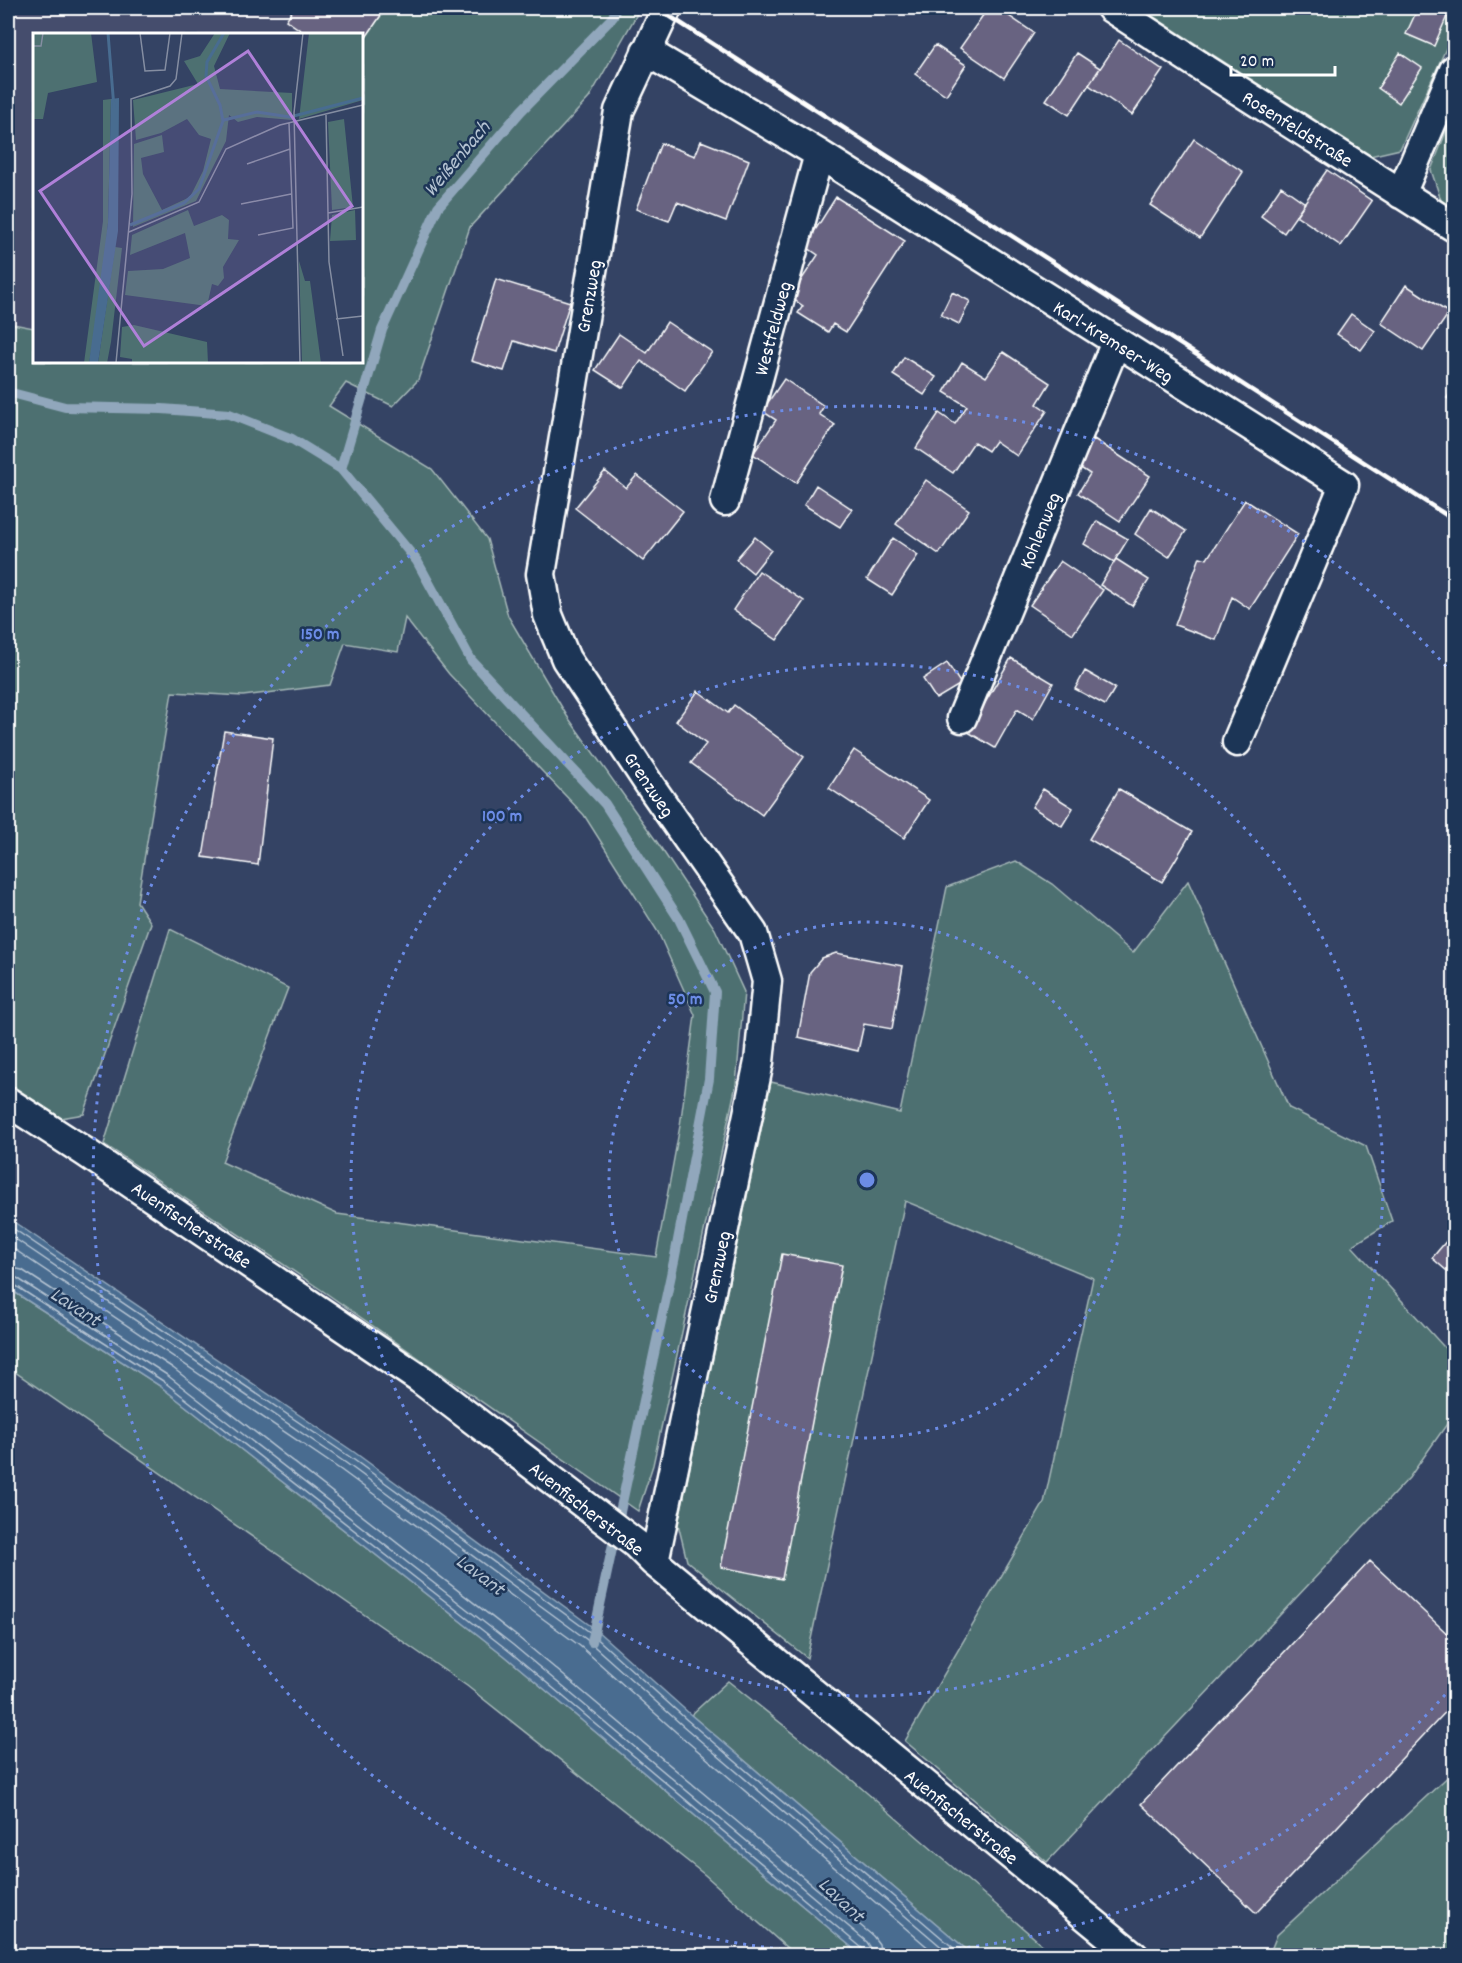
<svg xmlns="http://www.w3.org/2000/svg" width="1462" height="1963" font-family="Dekko,sans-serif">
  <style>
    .built { fill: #444d6d }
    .green { fill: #4d7071; stroke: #a6b8b8; stroke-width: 1.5 }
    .water { fill: #486c90; stroke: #91a7bc; stroke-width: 1.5 }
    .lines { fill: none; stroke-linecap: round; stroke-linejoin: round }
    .shore { stroke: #b6c4d3; stroke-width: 1.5 }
    .stream { stroke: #91a7bc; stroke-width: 10 }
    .building { fill: #686481; stroke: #fff; stroke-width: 1.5 }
    .street-casing { stroke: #fff; stroke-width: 33 }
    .street { stroke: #1d3557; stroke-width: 28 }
    .rail { stroke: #fff; stroke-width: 4.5 }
    .ring { fill: none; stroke: #6c8ce6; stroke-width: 3; stroke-dasharray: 3 6 }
    .labels { text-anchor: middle; stroke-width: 5; stroke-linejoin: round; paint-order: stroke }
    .street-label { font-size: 20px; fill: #fff; stroke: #1d3557 }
    .water-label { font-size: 21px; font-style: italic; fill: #b6c4d3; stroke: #1d3557 }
    .inset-river { fill: none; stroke: #486c90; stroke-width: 3 }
    .inset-road { fill: none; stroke: #858ea2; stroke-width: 1.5 }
    .view { fill: #b080d9; fill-opacity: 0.15; stroke: #b080d9; stroke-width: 3 }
    .inset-edge { fill: none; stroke: #fff; stroke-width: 3 }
    .centre { fill: #6c8ce6; stroke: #1d3557; stroke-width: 3 }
    .ring-label { font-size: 18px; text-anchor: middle; font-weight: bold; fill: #6c8ce6; stroke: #1d3557; stroke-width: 5; stroke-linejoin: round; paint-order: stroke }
  </style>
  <rect width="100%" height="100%" fill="#344364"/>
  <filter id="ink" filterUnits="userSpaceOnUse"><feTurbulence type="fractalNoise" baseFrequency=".0167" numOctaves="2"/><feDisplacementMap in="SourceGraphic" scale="12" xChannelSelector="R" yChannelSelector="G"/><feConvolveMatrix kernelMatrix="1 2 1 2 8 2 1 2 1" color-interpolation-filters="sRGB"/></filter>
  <g filter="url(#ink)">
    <path class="built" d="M8,8H386L362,43V34H34V328L13,324L8,321Z"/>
    <path class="green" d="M386,8H627L637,14L589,98L470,227L418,380L393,406L346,383L329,406L432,469L487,539L508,616L567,716L657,842L715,929L744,992L736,1085L653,1465L638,1511L323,1291L104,1144L170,929L288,988L222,1162L337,1214L656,1257L680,1126L695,1015L658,932L584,815L449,674L405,618L398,652L345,643L330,685L243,696L172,692L137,902L151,923L84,1114L61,1118L8,1083V321L13,324L34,328V362H362V43Z
      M1140,8H1454V31L1400,149L1370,156Z
      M1454,112V211L1442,203L1431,170Z
      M1016,861L1052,884L1133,953L1188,881L1289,1108L1366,1146L1392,1221L1352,1246L1454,1358V1414L1409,1478L1047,1862L905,1741L1044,1503L1093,1278L905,1201L807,1658L687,1561L678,1524L771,1082L900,1113L947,887Z
      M8,1288L160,1386L505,1656L861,1955H795L705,1875L467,1686L8,1367Z
      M728,1681L852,1780L1054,1955H973L691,1715Z
      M1454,1771V1955H1269L1277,1935Z"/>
    <path class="water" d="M8,1218L354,1452L595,1629L691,1715L973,1955H861L505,1656L160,1386L8,1288Z"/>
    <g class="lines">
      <path class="shore" d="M8,1225L350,1457L591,1633L687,1720L963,1956
        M8,1234L346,1463L586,1639L682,1725L952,1956
        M8,1245L341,1470L580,1646L676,1732L938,1956
        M8,1267L22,1270L173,1368L519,1638L873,1936L879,1944L881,1956
        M8,1276L17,1278L167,1375L513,1645L867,1942L871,1948L872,1956
        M8,1283L13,1284L163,1381L509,1651L862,1948L865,1956"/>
      <path class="stream" d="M8,392L65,407L162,409L229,414L292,439L341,469L417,561L471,660L605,804L679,919L715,992L709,1079L674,1261L592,1642
        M341,469L382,330L438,207L521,111L613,17L616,8"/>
    </g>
    <path class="building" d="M294,8H386L362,43V34H306L286,20Z
      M988,8H997L1034,33L1004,78L960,48Z
      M1418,8H1434L1448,14L1434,46L1406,34Z
      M1119,40L1163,70L1132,115L1089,85Z
      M935,45L966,65L946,95L915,74Z
      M1077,53L1100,68L1069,115L1046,100Z
      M1400,53L1422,68L1399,103L1378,88Z
      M1194,139L1243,172L1200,238L1150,205Z
      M701,141L749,160L726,221L677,202L669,221L636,209L661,143L695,156Z
      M1327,170L1372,201L1341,246L1296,215Z
      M1281,186L1305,203L1284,233L1261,216Z
      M836,197L905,241L846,332L833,324L828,332L798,313L803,306L790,297L818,255L805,246Z
      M496,279L570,302L554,353L514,341L504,371L471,361Z
      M1406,285L1449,313L1423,351L1381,323Z
      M952,292L970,301L959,324L941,315Z
      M1351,314L1375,331L1361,350L1337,334Z
      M667,322L712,352L685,391L641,361L623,388L595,370L619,334L647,353Z
      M1003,352L1050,383L1037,404L1047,411L1017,456L995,441L988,451L974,442L953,473L916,448L939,413L955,424L967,406L944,392L962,362L986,377Z
      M904,357L936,377L924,395L893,375Z
      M784,379L824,406L819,414L835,425L796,483L753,454L776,420L762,411Z
      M1454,386V403L1447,398Z
      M1094,439L1150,476L1120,521L1078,493L1090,474L1076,465Z
      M605,471L626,488L637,475L683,511L643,561L575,508Z
      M926,480L969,510L939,554L896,524Z
      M816,485L852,509L840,527L804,505Z
      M1245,500L1298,534L1250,609L1232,597L1216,640L1175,625L1200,557L1207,559Z
      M1151,508L1186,531L1169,557L1135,534Z
      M1097,521L1128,539L1114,562L1084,544Z
      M755,537L771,550L753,573L736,559Z
      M893,538L918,555L892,595L867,579Z
      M1116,559L1149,580L1132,606L1100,585Z
      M1060,561L1103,590L1073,634L1030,605Z
      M759,571L804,601L777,640L733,610Z
      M1011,658L1053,683L1033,719L1017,709L995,748L968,732Z
      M947,663L961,684L936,699L923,679Z
      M1085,671L1115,688L1105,705L1075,689Z
      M698,691L728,713L734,705L804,757L762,815L691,763L706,744L676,721Z
      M224,731L273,738L258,865L203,857Z
      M854,750L929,800L904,838L829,788Z
      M1043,789L1073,808L1062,826L1032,807Z
      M1119,789L1192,832L1162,882L1089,839Z
      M836,953L903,966L892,1029L864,1024L858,1051L798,1037L810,972L822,958Z
      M1454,1232V1277L1432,1258Z
      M782,1254L842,1265L782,1579L721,1567Z
      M1370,1561L1454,1640V1703L1256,1913L1141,1804Z"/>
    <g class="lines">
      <g class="street-casing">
        <path id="street" d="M1111,8L1205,69L1454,227
          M646,51L819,154L1344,485L1237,742
          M1401,194L1454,70
          M725,501L819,154
          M962,718L1116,342
          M8,1102L85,1152L420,1379L636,1544L654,1562L1134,1956
          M654,1562L759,1062L767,981L753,933L649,784L566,659L548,615L541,574L619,111L667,8"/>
      </g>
      <use href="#street" class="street"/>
      <path class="rail" d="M657,8L1454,520"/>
    </g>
  </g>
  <g class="ring">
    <circle cx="867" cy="1180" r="258"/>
    <circle cx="867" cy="1180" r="516"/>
    <path d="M1451 1688A774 774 0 1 1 1451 672"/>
  </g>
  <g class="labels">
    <g class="street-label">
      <text transform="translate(1298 128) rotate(32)" y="7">Rosenfeldstraße</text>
      <text transform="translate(588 296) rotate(-80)" y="7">Grenzweg</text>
      <text transform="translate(772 328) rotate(-75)" y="7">Westfeldweg</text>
      <text transform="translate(1114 341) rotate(32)" y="7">Karl-Kremser-Weg</text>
      <text transform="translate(1039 530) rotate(-68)" y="7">Kohlenweg</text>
      <text transform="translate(650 784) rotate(56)" y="7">Grenzweg</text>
      <text transform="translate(192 1224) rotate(34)" y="7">Auenfischerstraße</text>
      <text transform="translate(716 1267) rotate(-78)" y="7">Grenzweg</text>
      <text transform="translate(587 1508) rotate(38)" y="7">Auenfischerstraße</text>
      <text transform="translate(962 1816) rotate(39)" y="7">Auenfischerstraße</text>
    </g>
    <g class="water-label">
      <text transform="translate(456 158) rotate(-50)" y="7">Weißenbach</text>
      <text transform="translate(76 1306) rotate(33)" y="7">Lavant</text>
      <text transform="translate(481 1574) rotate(37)" y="7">Lavant</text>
      <text transform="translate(842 1899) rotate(44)" y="7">Lavant</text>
    </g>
  </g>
  <g transform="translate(33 33)">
    <rect width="330" height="330" fill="#344364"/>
    <path d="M0,0H58L64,49L15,60L10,86H0ZM182,0H197L181,33L187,56L259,60V87L224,84L205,89L196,82L193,108L163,168L100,194L101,111L129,102L131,119L108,125L110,141L129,177L157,164L170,138L178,106L166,102L154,86L128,100L103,107L100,67L165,51L151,28L167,23ZM276,0H330V67L266,86ZM78,66L75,190L67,273L56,330H51L70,188V67ZM311,86L320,174L299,177L295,89ZM155,177L161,193L189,182L196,187L195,206L206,207L190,234L191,245L185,253L179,251L174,273L92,262L95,238L130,236L157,225L152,200L97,222L99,202ZM322,177L323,207L297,208L299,182ZM82,214L89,215L78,309L74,330H65ZM266,228L272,248H277L288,330H269ZM101,292L174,309L175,330H99V326L87,324L89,294Z" fill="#4d7071"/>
    <path d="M86,65L85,198L65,330H56L75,190L78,66Z" fill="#486c90"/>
    <path class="inset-river" d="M75,0L81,75M191,87L224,79L257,84L330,65M97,192L151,170L166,156L190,88L187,72L173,43L174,29L191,0"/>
    <path class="inset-road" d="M107,0L112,38L132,37L137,0M0,13H8L10,0M293,82L296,229L310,323M214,131L257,116M208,171L258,161M295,180L330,174M96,199L166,169L193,116L247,92L330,72M225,202L260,195L256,90M303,286L330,283M83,330L99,161L98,66L137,53L143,46L149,0M267,330L261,80L270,0"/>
    <path class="view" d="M215,18L319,173L111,313L7,158Z"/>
    <rect width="330" height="330" class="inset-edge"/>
  </g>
  <circle cx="867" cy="1180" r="9" class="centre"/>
  <g class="ring-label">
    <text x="320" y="639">150 m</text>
    <text x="502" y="821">100 m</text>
    <text x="685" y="1004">50 m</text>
  </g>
  <rect width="1462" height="1963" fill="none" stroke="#1d3557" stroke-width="30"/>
  <rect x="15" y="15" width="1432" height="1933" fill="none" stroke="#fff" stroke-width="2" filter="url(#ink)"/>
  <path d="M1231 66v9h104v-9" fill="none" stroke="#ffffff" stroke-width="3"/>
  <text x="1240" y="66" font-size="18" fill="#ffffff" stroke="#1d3557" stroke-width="4.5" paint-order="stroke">20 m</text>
</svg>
